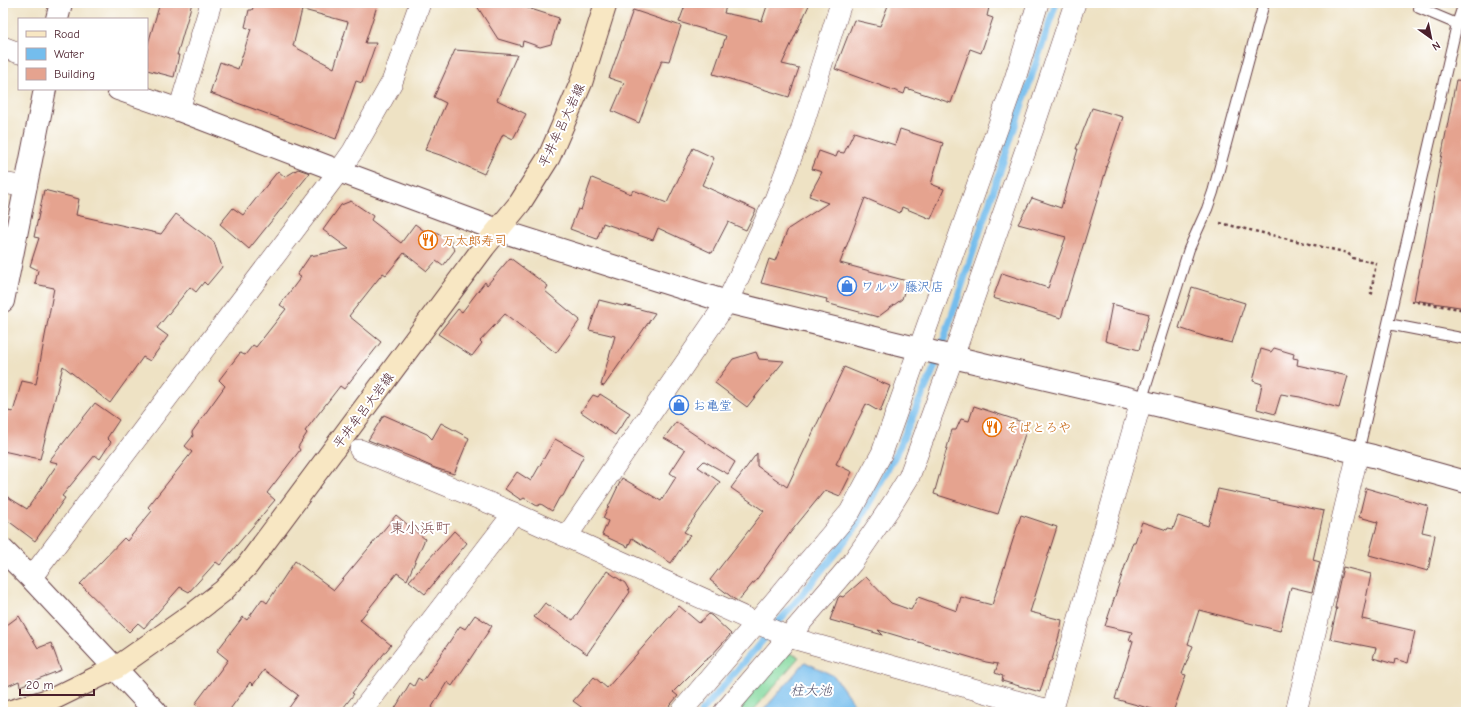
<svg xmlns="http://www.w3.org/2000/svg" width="1469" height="715" font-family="'Comic Neue','Klee One',sans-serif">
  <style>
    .green { fill: #81d89c; stroke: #667c64 }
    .water { fill: #74bded; stroke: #5f6e8c }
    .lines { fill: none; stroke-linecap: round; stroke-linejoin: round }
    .stream { stroke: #74bded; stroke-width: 7 }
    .building { fill: #e5a38f }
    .service-casing { stroke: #633c42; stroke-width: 12 }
    .minor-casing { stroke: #633c42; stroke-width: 22 }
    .tertiary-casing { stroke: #633c42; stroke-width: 24 }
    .secondary-casing { stroke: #633c42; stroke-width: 24 }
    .path { stroke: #633c42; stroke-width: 2.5; stroke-dasharray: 3 3; stroke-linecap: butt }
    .service { stroke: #fff; stroke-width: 10 }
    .minor { stroke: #fff; stroke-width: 21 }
    .tertiary { stroke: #fff; stroke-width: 22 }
    .secondary { stroke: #f8e7c3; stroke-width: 22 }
    .labels { text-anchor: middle; stroke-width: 4; stroke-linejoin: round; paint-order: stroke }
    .street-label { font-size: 13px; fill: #4a1f2b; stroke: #fff }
    .food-label { font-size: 13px; fill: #c56008; stroke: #fff; text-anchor: start }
    .shop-label { font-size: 13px; fill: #366cbe; stroke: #fff; text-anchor: start }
    .water-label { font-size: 14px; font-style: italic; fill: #59566f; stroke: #fff }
    .quarter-label { font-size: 15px; fill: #804d4e; stroke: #fff }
  </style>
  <rect width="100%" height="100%" fill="#fff"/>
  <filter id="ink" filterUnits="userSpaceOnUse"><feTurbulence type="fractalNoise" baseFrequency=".025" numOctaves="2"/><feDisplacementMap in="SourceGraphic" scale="8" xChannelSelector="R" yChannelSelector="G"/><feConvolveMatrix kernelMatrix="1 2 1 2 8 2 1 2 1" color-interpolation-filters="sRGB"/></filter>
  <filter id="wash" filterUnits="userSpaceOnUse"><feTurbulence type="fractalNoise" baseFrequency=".012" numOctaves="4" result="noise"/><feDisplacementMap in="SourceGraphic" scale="16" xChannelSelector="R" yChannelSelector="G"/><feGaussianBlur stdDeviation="0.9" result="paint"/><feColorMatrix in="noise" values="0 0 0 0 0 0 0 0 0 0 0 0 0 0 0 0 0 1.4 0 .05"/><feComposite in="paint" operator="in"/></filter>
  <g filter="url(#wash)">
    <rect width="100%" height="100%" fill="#eee2c4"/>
    <path class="green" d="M785,651L799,657L752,712H734Z"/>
    <path class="water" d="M805,662L834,676L860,712H762Z"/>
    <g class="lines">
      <path class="stream" d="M701,712L800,597L856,527L896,454L935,366L1056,3"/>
    </g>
    <g id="blocks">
      <path class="building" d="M160,3H192L177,55H179L174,77L147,70V47Z
        M255,3H279L302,10L293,46L334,68L348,22L300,9L301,3H378L365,43H376L362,83L356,81L336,139L210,93L220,62L238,69L251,29L245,27L249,10H252Z
        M475,3H512L559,18L551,44L540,47L523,41L522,46L498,39Z
        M686,3H727L724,13L762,21L768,3H810L782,64L799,68L789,97L713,74L726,36L679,22Z
        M889,3H990L987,16L993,18L981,53L970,49L951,103L906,88L904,94L835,69L854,20L880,26Z
        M633,10L681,26L669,61L662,60L639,123L612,111L624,83L609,78Z
        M455,50L517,55L497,100L526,114L513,139L503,134L484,174L446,157L425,150L446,103L434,97Z
        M1456,80L1466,81V308L1414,300Z
        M1092,108L1123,117L1106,167H1107L1061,318L993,298L1002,273L1048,288L1066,237L1018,224L1032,198L1061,208L1078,149H1076Z
        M900,129L943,143L931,184L944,189L931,219L902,207L900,213L865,198L840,263L907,281L902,299L878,317L826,303L827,299L761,283L769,259L775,261L788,229L828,203L809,196L822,172L812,169L819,151L836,157L838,152L844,153L854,132L895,145Z
        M693,148L714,158L702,185L756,210L746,230L728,222L712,253L658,228L653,240L603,223L597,239L570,229L578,209L581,210L592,178L631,194L633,190L667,203Z
        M298,169L310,173L249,249L220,224L233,208L243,215L278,171L285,177Z
        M44,190L79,199L76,215L161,234L176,214L214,242L222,267L207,285L204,282L196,292L190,287L157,328L168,336L150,361L143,357L110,403L63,366L40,459L3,451V433L8,411L13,412L22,381L36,384L54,288L35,284L38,270L30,266L39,238L34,237Z
        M351,201L373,216L371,220L401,243L415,224L431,236L436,232L452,242L451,245L455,250L443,266L436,261L427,271L404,253L386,275L383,273L349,316L381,342L344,389L340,386L305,431L307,433L298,447L300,450L267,493L275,500L220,565L216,562L189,592L180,587L144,628L138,623L129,632L80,584L124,538L127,541L152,511L148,507L192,452L185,446L193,436L192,432L225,386L219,380L240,353L245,355L253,345L256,347L286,309L280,305L301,277L297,275L310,256L349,249L323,230L341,205Z
        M510,258L548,286L545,291L580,320L556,353L505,314L480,341L482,343L472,356L438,334L458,309L462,312L485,282L487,285Z
        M1192,287L1245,303L1232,343L1206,337L1179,328Z
        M599,300L623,306L624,305L655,313L604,386L601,385L615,336L589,330Z
        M1112,304L1149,314L1139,350L1105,341Z
        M1274,348L1294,354L1293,358L1298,359L1297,365L1348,376L1339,408L1300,397L1281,394L1275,414L1257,409L1262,384L1253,381L1261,349L1271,352Z
        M756,352L759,359L784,361L747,407L715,383L733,359Z
        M844,367L890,386L880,412L866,404L836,464L852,472L840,496L825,490L790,533L754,583H753L738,601L734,599L710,580L764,511L731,488L757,453V466L787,487Z
        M600,394L630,413L615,435L581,412L593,395L598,397Z
        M95,403L119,420L107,438L111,442L100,459L95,455L62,496L65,498L35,541L3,517V494L27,509L58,463L49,461Z
        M974,406L1028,424L1015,466H1014L998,514L934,494L952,430H956L961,419L969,421Z
        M384,415L427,434L432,439L441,423L469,438L454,474L435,468L419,461V460L368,440Z
        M676,422L735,462L728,474L704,461L698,467L720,482L684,532L690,535L671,563L632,538L628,547L602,535L608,521L603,518L622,478L661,501L676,477L670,473L685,450L664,438Z
        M555,439L584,455L563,496L559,498L552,511L541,504L537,506L524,498L521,500L505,489L517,472L531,481Z
        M1366,488L1428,506L1422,532L1435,535L1428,571L1369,555L1378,522L1359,517Z
        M1218,489L1324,511L1313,560L1320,562L1312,592L1291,587L1280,631L1199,610L1188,644L1193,646L1182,674L1186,675L1173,712H1163L1115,699L1133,641L1129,640L1132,632L1105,626L1133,542H1135L1142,522L1167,530L1168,528L1173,529L1178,516L1208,526Z
        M396,515L425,539L407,580L397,573L360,620L391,645L352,693L354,694L340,712H286L298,695L264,670L253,685L250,682L228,712H208L195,704L228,660L217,651L243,617L247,620L262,599L267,603L295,561L334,590Z
        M1021,515L1057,527L1030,612L1062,620L1060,632L1052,660L1049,662L1040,692L1002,681L1003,676L995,673L998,664L986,662L878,630L883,635L830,620L838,598L840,596L843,597L866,577L891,603L911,610L918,597L957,611L961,597L992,605Z
        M454,531L467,543L425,594L409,581Z
        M1343,567L1371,574L1362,619L1415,631L1408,663L1395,659L1394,664L1373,658L1376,648L1330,639L1337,608H1335L1337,598H1336Z
        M607,571L625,583L630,592L587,654L534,617L545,603L573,620Z
        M679,606L699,623L709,614L712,616L731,634L710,657L704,661L673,692L678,696L664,712H588L573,701L594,677L607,688Z
        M475,615L492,626L452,686L447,682L429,712H393L410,683L414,686L418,678L423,681L460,626L465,629Z
        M19,616L38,648L51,643L61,670L20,686L19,681L3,688V628Z"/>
    </g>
  </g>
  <g filter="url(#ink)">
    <use href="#blocks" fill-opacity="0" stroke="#633c42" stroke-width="1"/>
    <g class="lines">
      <g class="service-casing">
        <path id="service" d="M1419,8L1457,24
          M1388,324L1466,339
          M1141,402L1189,249L1207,209L1213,192L1264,3
          M1358,453L1457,24L1464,3"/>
      </g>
      <g class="minor-casing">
        <path id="minor" d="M3,47L19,53
          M179,110L211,3
          M3,183L26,187
          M360,450L514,513
          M567,536L727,302L774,202L800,134L841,3
          M31,578L339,171L353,151L392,82L420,3
          M361,712L514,513L788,637L1052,711
          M681,712L850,512L882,453L1015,79L1038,3
          M724,712L852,563L891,506L909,477L953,357L1033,129L1075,3
          M1052,712L1141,402
          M1296,712L1358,453"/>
      </g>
      <g class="tertiary-casing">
        <path id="tertiary" d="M57,19L61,3
          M118,89L179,110L339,171L498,230L727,302L953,357L1373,456L1466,482
          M3,301L45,89
          M3,550L31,578L156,712"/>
      </g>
      <g class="secondary-casing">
        <path id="secondary" d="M8,712L55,698L116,668L197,611L223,591L247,566L484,247L520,203L549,157L581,83L606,3"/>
      </g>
      <path class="path" d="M1220,223L1348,253L1352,258L1376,263L1371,293L1376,294
        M1411,301L1466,310"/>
      <use href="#service" class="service"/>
      <use href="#minor" class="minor"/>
      <use href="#tertiary" class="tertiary"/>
      <use href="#secondary" class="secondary"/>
    </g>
  </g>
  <defs>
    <g id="restaurant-ring" transform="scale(1)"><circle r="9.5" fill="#fff" stroke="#e8710a" stroke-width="1.5"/><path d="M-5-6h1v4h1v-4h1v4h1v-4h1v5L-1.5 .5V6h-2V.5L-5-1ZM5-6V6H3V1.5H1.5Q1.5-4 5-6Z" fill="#e8710a"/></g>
    <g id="shop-ring" transform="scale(1)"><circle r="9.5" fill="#fff" stroke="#3f7fe0" stroke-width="1.5"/><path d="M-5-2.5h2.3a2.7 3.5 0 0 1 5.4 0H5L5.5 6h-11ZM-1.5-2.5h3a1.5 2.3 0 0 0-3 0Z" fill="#3f7fe0"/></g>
  </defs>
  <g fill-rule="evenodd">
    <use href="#restaurant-ring" x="428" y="240"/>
    <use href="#shop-ring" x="847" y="286"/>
    <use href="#shop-ring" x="679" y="405"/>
    <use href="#restaurant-ring" x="992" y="427"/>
  </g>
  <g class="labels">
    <g class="street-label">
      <text transform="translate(561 125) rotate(-65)" y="5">平井牟呂大岩線</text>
      <text transform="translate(363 410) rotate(-53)" y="5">平井牟呂大岩線</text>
    </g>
    <g class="food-label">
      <text x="442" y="245">万太郎寿司</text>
      <text x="1006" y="432">そばとろや</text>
    </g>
    <g class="shop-label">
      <text x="861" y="291">ワルツ 藤沢店</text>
      <text x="693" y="410">お亀堂</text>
    </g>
    <g class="water-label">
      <text x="811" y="695">柱大池</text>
    </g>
    <g class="quarter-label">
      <text x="420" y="533">東小浜町</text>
    </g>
  </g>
  <rect width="1469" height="715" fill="none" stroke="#fff" stroke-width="16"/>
  <rect x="18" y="18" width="130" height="72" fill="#ffffff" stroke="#b7a5aa"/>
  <rect x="26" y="31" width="20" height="6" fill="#f8e7c3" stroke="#b7a5aa"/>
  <text x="54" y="38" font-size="12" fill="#4a1f2b">Road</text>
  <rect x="26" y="48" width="20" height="12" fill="#74bded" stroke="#b7a5aa"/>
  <text x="54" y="58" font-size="12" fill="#4a1f2b">Water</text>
  <rect x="26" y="68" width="20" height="12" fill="#e5a38f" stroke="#b7a5aa"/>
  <text x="54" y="78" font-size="12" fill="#4a1f2b">Building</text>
  <g transform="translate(1431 38) rotate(147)" stroke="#ffffff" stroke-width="3" paint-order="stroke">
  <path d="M0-3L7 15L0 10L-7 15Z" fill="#4a1f2b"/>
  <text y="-6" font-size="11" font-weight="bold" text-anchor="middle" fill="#4a1f2b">N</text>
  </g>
  <path d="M20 689v6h74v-6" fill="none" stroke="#4a1f2b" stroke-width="2"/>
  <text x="26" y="689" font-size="12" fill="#4a1f2b" stroke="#ffffff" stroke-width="3" paint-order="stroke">20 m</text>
</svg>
